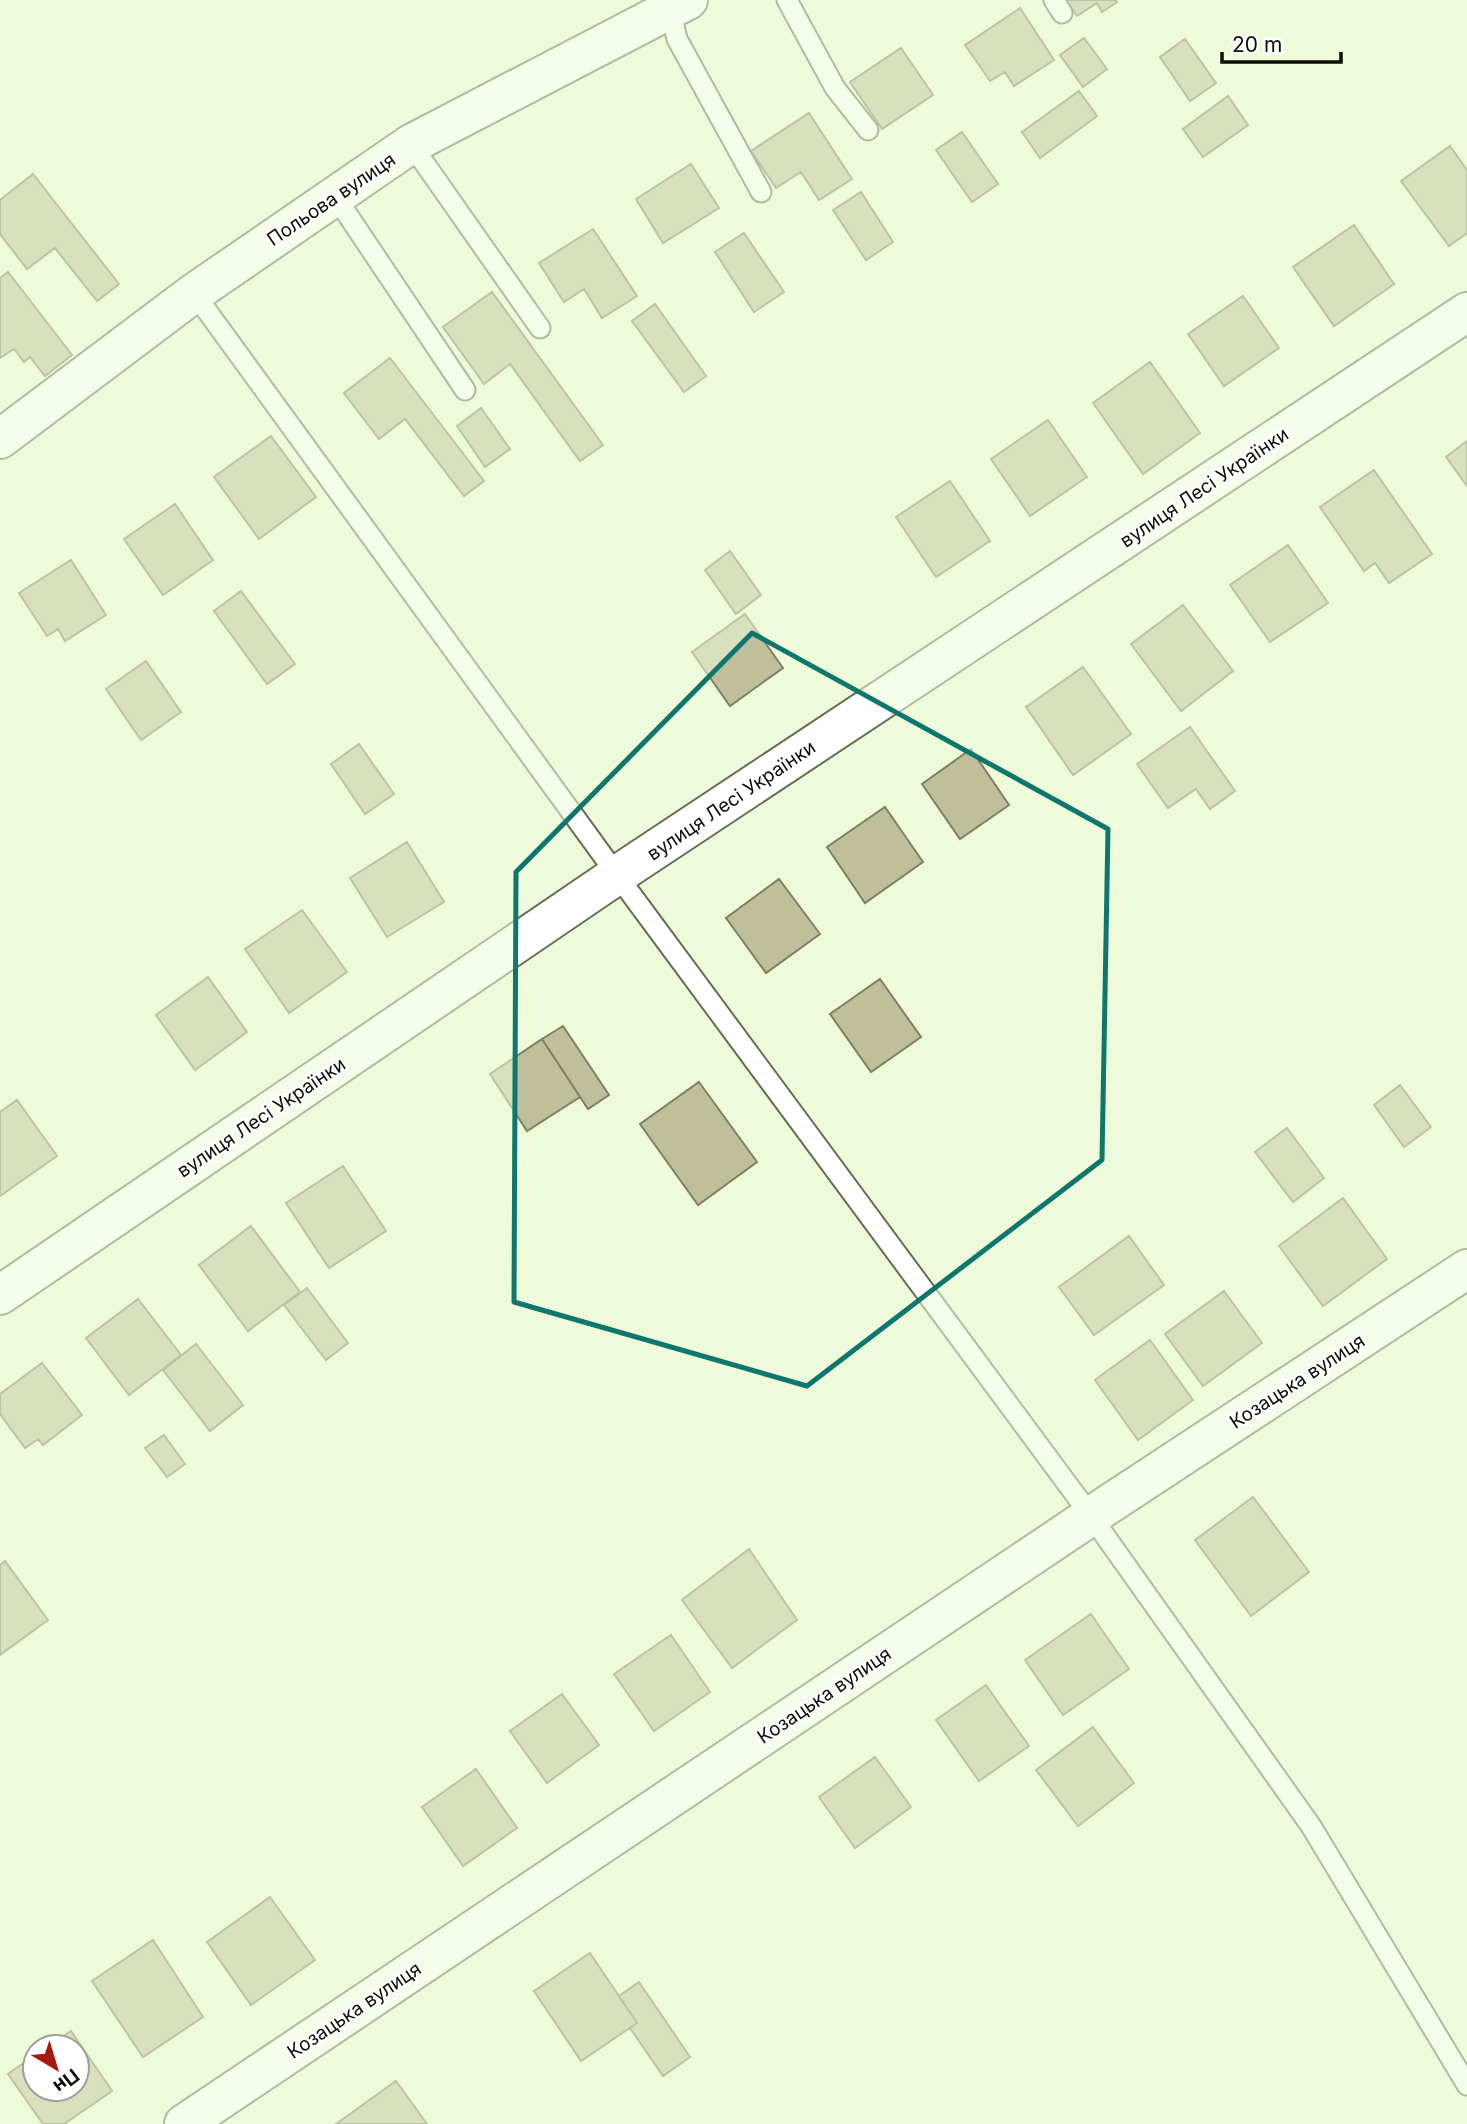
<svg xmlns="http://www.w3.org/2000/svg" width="1467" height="2124" font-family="Inter,sans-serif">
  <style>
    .building { fill: #c0bf9c; stroke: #818061; stroke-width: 2 }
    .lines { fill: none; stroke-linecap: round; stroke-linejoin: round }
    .lane-casing { stroke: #646f52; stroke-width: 23 }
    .street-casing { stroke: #646f52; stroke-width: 42 }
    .lane { stroke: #fff; stroke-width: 19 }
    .street { stroke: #fff; stroke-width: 38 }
    .marked { fill: none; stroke: #0f766e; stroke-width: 5; stroke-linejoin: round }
    .labels { text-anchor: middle; stroke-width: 5; stroke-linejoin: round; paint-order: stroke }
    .street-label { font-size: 19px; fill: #0a0e05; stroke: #fff }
  </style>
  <rect width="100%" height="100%" fill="#edfbda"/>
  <path class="building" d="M1066,0H1115L1117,2L1102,12L1097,3L1077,16Z
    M1020,8L1054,60L1014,86L1005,72L990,81L965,45Z
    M1084,38L1107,69L1083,87L1060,55Z
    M1185,39L1216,83L1190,101L1160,57Z
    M901,48L933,95L882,129L850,82Z
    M1079,91L1097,116L1040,158L1022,132Z
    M1228,96L1248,125L1203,157L1183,129Z
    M809,113L852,179L819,200L801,172L776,188L751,151Z
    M962,132L998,184L972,202L936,150Z
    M1450,146L1467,170V233L1449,246L1401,181Z
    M691,164L719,208L663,243L636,199Z
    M33,174L119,284L97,301L55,248L27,269L0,234V200Z
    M861,192L893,242L866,260L833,210Z
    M1354,225L1394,284L1334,326L1293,267Z
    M593,229L637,296L602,318L584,289L564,302L539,263Z
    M744,233L784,292L754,312L715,252Z
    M8,272L72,355L45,376L30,357L24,362L14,349L0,358V278Z
    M492,292L603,445L580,461L510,364L484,384L443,327Z
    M1243,296L1279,348L1224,386L1188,334Z
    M655,304L706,376L684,392L632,321Z
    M390,358L484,481L464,496L405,419L379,439L344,393Z
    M1150,362L1200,433L1143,474L1093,403Z
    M481,408L510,449L485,467L457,426Z
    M1048,420L1087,477L1030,516L991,459Z
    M271,436L316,497L259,539L214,477Z
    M1467,441V486L1446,457Z
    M1374,470L1432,554L1389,583L1375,563L1364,571L1320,507Z
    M950,481L990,541L936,577L896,517Z
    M175,504L213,560L163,595L124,539Z
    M1288,545L1328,603L1270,642L1230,585Z
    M730,551L761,595L736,614L705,570Z
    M71,560L106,615L65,641L58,629L47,636L19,593Z
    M241,591L295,664L267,684L214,611Z
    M1183,605L1233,671L1181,711L1131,644Z
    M745,614L783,668L730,706L692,652Z
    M146,661L181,712L141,740L106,689Z
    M1083,667L1131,734L1073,775L1026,707Z
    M1190,727L1235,791L1210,809L1196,789L1168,808L1137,764Z
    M359,744L394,794L365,814L331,764Z
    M971,749L1009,805L960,839L922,784Z
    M885,807L923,862L865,903L827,847Z
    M407,842L444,902L387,937L350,878Z
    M779,879L820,934L766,973L726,918Z
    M302,910L347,972L289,1013L245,949Z
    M208,977L247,1032L195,1070L156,1015Z
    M880,979L921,1037L871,1072L830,1014Z
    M563,1026L609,1095L588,1109L542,1039Z
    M542,1039L580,1097L527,1131L490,1074Z
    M699,1082L757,1162L698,1205L640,1124Z
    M1400,1085L1431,1127L1404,1147L1374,1105Z
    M17,1100L57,1156L0,1196V1112Z
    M1287,1128L1324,1178L1293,1202L1255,1152Z
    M343,1166L386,1231L329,1268L286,1203Z
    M1343,1198L1387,1259L1323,1306L1279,1246Z
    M251,1226L300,1292L248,1331L199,1265Z
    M1129,1236L1164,1285L1094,1335L1059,1287Z
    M307,1288L348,1343L326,1360L284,1305Z
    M1224,1291L1262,1343L1203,1386L1165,1334Z
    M138,1299L181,1355L129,1395L86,1338Z
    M1150,1340L1193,1400L1138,1440L1095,1380Z
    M196,1344L243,1405L210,1431L163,1370Z
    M42,1363L82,1415L43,1445L38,1439L25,1448L0,1414V1394Z
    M164,1435L185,1464L167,1477L145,1448Z
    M1253,1497L1309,1572L1251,1616L1195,1540Z
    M749,1549L797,1620L732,1668L682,1600Z
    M5,1561L48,1620L0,1655V1565Z
    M1091,1614L1129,1669L1063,1715L1025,1660Z
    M671,1635L710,1692L654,1731L614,1674Z
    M986,1685L1029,1746L979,1781L936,1720Z
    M562,1694L599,1745L547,1783L510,1731Z
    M1093,1727L1134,1783L1078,1826L1036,1770Z
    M875,1757L911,1807L855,1848L819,1797Z
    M476,1769L517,1828L463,1866L422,1807Z
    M270,1897L315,1960L251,2005L207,1942Z
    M153,1940L203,2017L143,2057L92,1981Z
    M590,1953L637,2023L581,2061L534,1991Z
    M639,1982L690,2057L663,2076L630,2028L637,2023L619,1996Z
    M71,2031L112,2091L64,2124H43L8,2074L35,2055V2089H77V2047H47Z
    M396,2081L427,2124H336Z"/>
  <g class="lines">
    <g class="lane-casing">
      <path id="lane" d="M787,0L835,88L868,130
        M1054,0L1062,13
        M667,4L670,8L677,39L761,192
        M411,144L540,328
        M335,196L465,390
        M194,293L617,875L1091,1516L1311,1826L1467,2085"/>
    </g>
    <g class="street-casing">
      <path id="street" d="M0,439L194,293L411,144L688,0
        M0,1295L617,875L1467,312
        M184,2124L1091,1516L1467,1269"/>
    </g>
    <use href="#lane" class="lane"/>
    <use href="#street" class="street"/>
  </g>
  <path d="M0 0H1467V2124H0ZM752,633L1108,829L1102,1160L807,1386L514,1302L516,872Z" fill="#edfbda" fill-opacity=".55" fill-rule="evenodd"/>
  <path class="marked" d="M752,633L1108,829L1102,1160L807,1386L514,1302L516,872Z"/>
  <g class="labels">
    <g class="street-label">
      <text transform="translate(331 199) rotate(-34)" y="7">Польова вулиця</text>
      <text transform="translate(1204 487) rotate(-34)" y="7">вулиця Лесі Українки</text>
      <text transform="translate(731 800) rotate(-34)" y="7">вулиця Лесі Українки</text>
      <text transform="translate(261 1117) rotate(-34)" y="7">вулиця Лесі Українки</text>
      <text transform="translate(1297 1381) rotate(-33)" y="7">Козацька вулиця</text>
      <text transform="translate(824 1695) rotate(-34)" y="7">Козацька вулиця</text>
      <text transform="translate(354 2010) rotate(-34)" y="7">Козацька вулиця</text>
    </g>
  </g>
  <g transform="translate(56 2068) rotate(142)"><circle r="33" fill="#ffffff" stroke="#9d9f9b" stroke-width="2"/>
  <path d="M0-5L12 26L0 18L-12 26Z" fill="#a9180f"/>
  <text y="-10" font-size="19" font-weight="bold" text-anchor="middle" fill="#0a0e05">Пн</text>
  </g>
  <path d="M1222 52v10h119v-10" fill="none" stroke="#0a0e05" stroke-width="3.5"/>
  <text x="1232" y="52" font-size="21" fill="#0a0e05" stroke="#ffffff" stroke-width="5" paint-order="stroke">20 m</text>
</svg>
